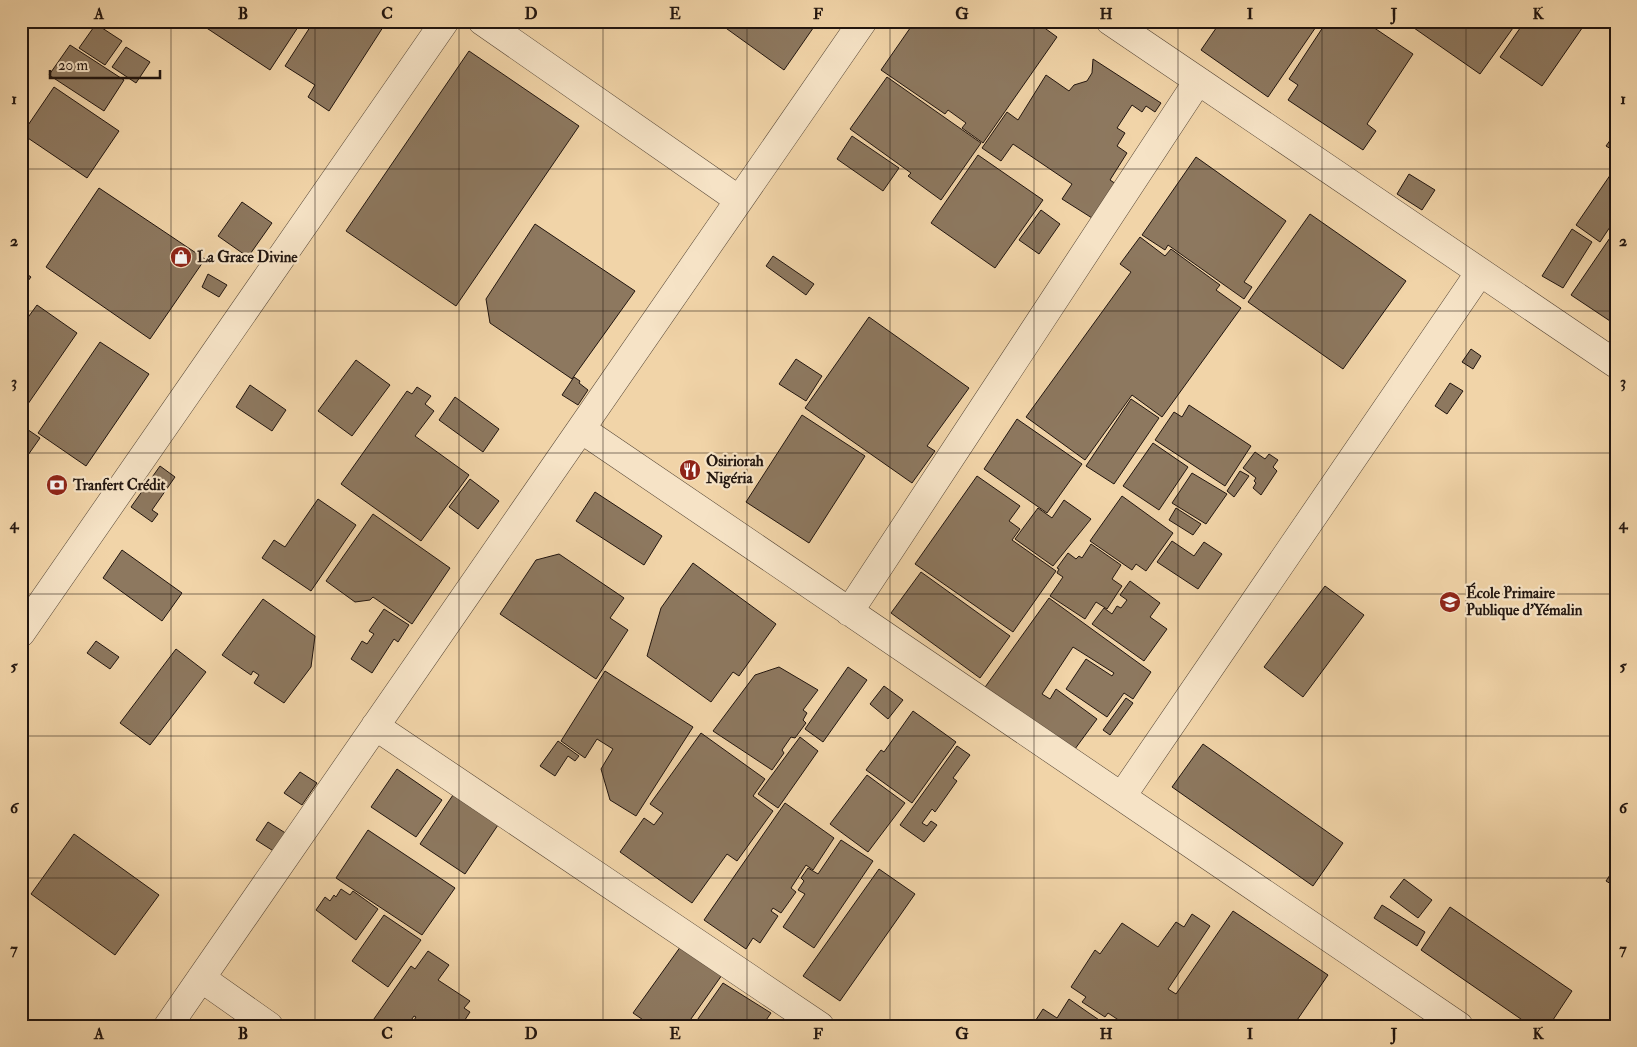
<svg xmlns="http://www.w3.org/2000/svg" width="1637" height="1047" font-family="'IM FELL Double Pica',serif">
  <style>
    .building { fill: #8d785f; stroke: #21150f }
    .lines { fill: none; stroke-linecap: round; stroke-linejoin: round }
    .minor-casing { stroke: #554535; stroke-width: 29 }
    .minor { stroke: #f6e3c6; stroke-width: 28 }
    .grid { fill: none; stroke: #21150f; stroke-width: 1; stroke-opacity: 0.55 }
    .labels { text-anchor: middle; stroke-width: 4.5; stroke-linejoin: round; paint-order: stroke }
    .poi-label { font-size: 15px; font-weight: bold; fill: #21150f; stroke: #f6e3c6; text-anchor: start }
    .neatline { fill: none; stroke: #21150f; stroke-width: 2 }
    .grid-label { font-size: 16px; text-anchor: middle; font-weight: bold; fill: #21150f }
  </style>
  <rect width="100%" height="100%" fill="#f1d4a8"/>
  <filter id="stains"><feTurbulence type="fractalNoise" baseFrequency=".004" numOctaves="4"/><feColorMatrix values="0 0 0 0 .2 0 0 0 0 .09 0 0 0 0 .02 0 0 0 .5 -.17"/></filter>
  <radialGradient id="worn" r=".72"><stop offset=".6" stop-color="#630" stop-opacity="0"/><stop offset="1" stop-color="#630" stop-opacity=".3"/></radialGradient>
  <path class="building" d="M196,21H302L270,70Z
    M314,21H387L329,111L308,97L315,85L285,66Z
    M716,21H818L784,70Z
    M915,21H1035L1057,37L983,143L962,128L966,123L948,110L945,114L881,70Z
    M1221,21H1320L1268,97L1201,50Z
    M1327,21H1364L1413,54L1367,124L1376,131L1363,150L1288,100L1298,85L1289,79Z
    M1404,21H1518L1480,74Z
    M1525,21H1587L1542,86L1500,57Z
    M96,24L122,41L105,65L79,48Z
    M70,45L124,80L104,111L49,75Z
    M126,47L150,62L136,83L112,67Z
    M469,51L579,126L456,306L346,231Z
    M1093,59L1161,103L1155,112L1146,106L1142,112L1132,105L1117,128L1125,133L1117,146L1127,153L1110,180L1116,184L1092,218L1062,199L1072,184L1013,144L1001,161L982,148L1007,112L1018,120L1046,75L1069,91L1074,85L1087,81L1092,73Z
    M887,77L981,143L941,200L908,176L911,173L850,129Z
    M54,87L119,131L87,178L22,134Z
    M1616,132V152L1606,146Z
    M852,136L899,168L883,191L837,159Z
    M978,155L1043,200L995,268L931,223Z
    M1196,157L1286,221L1244,282L1252,287L1244,299L1168,245L1165,250L1142,235Z
    M1613,171L1616,173V218L1600,242L1576,225Z
    M1409,174L1435,190L1422,210L1397,194Z
    M99,188L205,259L150,339L46,267Z
    M242,202L272,223L248,257L218,236Z
    M1041,210L1060,224L1039,254L1019,240Z
    M1310,214L1406,281L1343,369L1248,302Z
    M535,224L635,291L572,379L490,323L486,299Z
    M1572,229L1592,242L1563,288L1542,276Z
    M1616,229V325L1571,295Z
    M1140,237L1165,256L1171,249L1220,285L1216,290L1241,308L1162,417L1132,395L1085,460L1026,417L1131,272L1120,264Z
    M773,256L814,284L806,295L766,266Z
    M21,270L31,277L21,290Z
    M208,274L227,285L219,297L202,287Z
    M37,305L77,333L21,414V327Z
    M869,317L969,388L927,446L935,451L912,483L805,408Z
    M100,342L149,374L86,466L38,433Z
    M1471,349L1481,356L1473,369L1462,362Z
    M796,359L822,376L806,401L779,384Z
    M356,360L390,385L352,436L318,411Z
    M574,377L580,381L579,383L588,390L578,405L562,395Z
    M1450,383L1463,391L1447,414L1435,406Z
    M250,385L286,410L272,431L236,407Z
    M417,387L431,396L425,404L434,411L415,436L469,475L421,541L341,484L407,391L412,394Z
    M455,397L499,429L483,452L439,420Z
    M1131,399L1159,418L1114,484L1086,466Z
    M1189,405L1251,446L1225,486L1155,440L1174,412L1182,417Z
    M802,415L865,456L809,543L746,502Z
    M1017,419L1082,464L1047,513L984,469Z
    M21,425L40,438L21,465Z
    M1153,443L1188,467L1159,510L1123,486Z
    M1255,452L1265,459L1269,454L1278,460L1273,467L1277,471L1261,495L1253,488L1256,483L1254,481L1256,478L1243,468Z
    M160,466L175,477L152,510L158,514L152,522L131,507Z
    M1240,471L1249,476L1234,497L1227,491Z
    M1192,473L1227,494L1206,524L1172,503Z
    M977,476L1020,506L1009,521L1020,529L1012,540L1056,571L1013,632L915,564Z
    M470,479L499,501L478,529L449,507Z
    M595,492L662,536L644,565L576,521Z
    M1122,496L1173,533L1146,571L1136,564L1132,570L1090,541Z
    M318,499L356,525L311,591L262,558L274,540L285,547Z
    M1064,500L1091,519L1053,566L1015,539L1038,508L1052,518Z
    M1176,508L1201,524L1193,535L1169,520Z
    M373,514L450,568L412,624L373,597L370,600L355,602L326,581Z
    M1172,541L1194,556L1204,542L1222,554L1198,589L1157,562Z
    M1091,544L1121,565L1112,579L1122,586L1107,609L1096,602L1085,619L1050,596L1063,577L1057,573L1059,569L1057,568L1068,553L1076,559L1079,556L1082,558Z
    M122,550L182,593L162,621L103,578Z
    M559,554L624,598L610,618L628,630L596,679L500,614L536,560Z
    M693,563L776,624L739,676L733,672L711,702L647,656L661,608Z
    M921,572L1010,636L980,678L891,613Z
    M1130,581L1160,603L1150,617L1167,629L1144,661L1092,624L1104,608L1112,614L1117,606L1121,608L1127,600L1120,595Z
    M1325,586L1364,615L1303,697L1264,667Z
    M1049,598L1151,672L1133,699L1124,693L1107,717L1066,689L1086,659L1112,676L1114,673L1073,647L1042,694L1050,699L1056,689L1097,719L1072,753L983,690Z
    M263,599L315,636L311,667L284,703L254,683L259,675L253,671L251,675L222,655Z
    M384,609L409,625L398,642L394,639L372,673L351,659L362,641L367,644L374,634L369,631Z
    M96,641L119,657L110,669L87,653Z
    M176,649L206,672L150,745L120,723Z
    M779,667L818,690L803,710L807,713L803,720L806,723L795,738L791,737L782,750L784,753L772,770L713,731L755,675Z
    M848,667L867,680L823,742L805,729Z
    M605,671L693,727L636,816L610,800L601,769L613,749L597,739L585,758L561,741Z
    M884,686L903,700L888,719L870,704Z
    M1126,698L1133,703L1110,735L1103,730Z
    M913,711L956,742L912,803L866,770L881,750L884,752Z
    M701,733L765,779L753,796L773,811L737,861L727,854L692,903L620,852L644,818L654,825L663,813L650,804Z
    M800,737L818,751L778,808L758,794Z
    M558,741L579,756L575,761L568,756L555,776L540,766Z
    M1203,744L1343,843L1313,886L1172,787Z
    M957,746L970,755L953,778L957,781L935,812L932,809L922,823L927,826L931,821L937,825L924,842L900,825Z
    M397,769L442,800L416,837L371,807Z
    M300,772L317,783L302,805L284,793Z
    M867,775L905,803L868,852L830,824Z
    M453,795L498,825L465,874L420,844Z
    M785,803L834,838L813,870L806,865L791,888L796,892L781,913L773,908L771,911L778,916L760,943L753,938L746,949L704,920Z
    M268,822L287,834L275,852L256,840Z
    M368,830L455,888L422,935L336,878Z
    M74,834L159,895L115,955L31,894Z
    M841,840L873,861L814,948L783,927L805,894L798,890L804,881L801,878L808,868L818,874Z
    M1616,866V887L1606,881Z
    M879,869L915,894L840,1001L803,976Z
    M1404,879L1432,900L1418,918L1390,897Z
    M341,889L350,895L353,891L378,909L356,940L316,910L325,897L330,901L334,895L336,897Z
    M1382,905L1425,932L1417,946L1374,918Z
    M1450,907L1572,991L1549,1026H1531L1421,950Z
    M1233,911L1328,975L1293,1026H1119L1117,1025L1120,1021L1108,1013L1105,1017L1082,1002L1086,997L1071,987L1095,950L1100,954L1122,923L1158,947L1176,922L1184,927L1192,914L1210,926L1168,989L1176,994Z
    M384,915L421,940L388,987L352,961Z
    M681,946L722,975L686,1026H652L633,1013Z
    M428,951L449,965L438,980L470,1001L464,1008L470,1012L461,1026H410L416,1017L414,1016L407,1026H369L411,966L415,969Z
    M723,983L771,1013L762,1026H693Z
    M1069,999L1086,1011L1108,1026H1032L1043,1009L1057,1018Z"/>
  <g class="lines">
    <g class="minor-casing">
      <path id="minor" d="M482,21L739,200
        M1110,21L1616,364
        M581,429L1459,1026
        M849,612L1198,81
        M21,633L445,21
        M375,726L820,1026
        M1122,796L1480,272
        M201,978L269,1026
        M168,1026L863,21"/>
    </g>
    <use href="#minor" class="minor"/>
  </g>
  <path class="grid" d="M171,21V1026M315,21V1026M459,21V1026M603,21V1026M747,21V1026M890,21V1026M1034,21V1026M1178,21V1026M1322,21V1026M1466,21V1026M21,169H1616M21,311H1616M21,453H1616M21,594H1616M21,736H1616M21,878H1616"/>
  <defs>
    <g id="shop-disc" transform="scale(1.125)"><circle r="9.5" fill="#8f2418" stroke="#f6e3c6"/><path d="M-5-2.5h2.3a2.7 3.5 0 0 1 5.4 0H5L5.5 6h-11ZM-1.5-2.5h3a1.5 2.3 0 0 0-3 0Z" fill="#fff"/></g>
    <g id="restaurant-disc" transform="scale(1.125)"><circle r="9.5" fill="#8f2418" stroke="#f6e3c6"/><path d="M-5-6h1v4h1v-4h1v4h1v-4h1v5L-1.5 .5V6h-2V.5L-5-1ZM5-6V6H3V1.5H1.5Q1.5-4 5-6Z" fill="#fff"/></g>
    <g id="bank-disc" transform="scale(1.125)"><circle r="9.5" fill="#8f2418" stroke="#f6e3c6"/><path d="M-6-4H6V4H-6ZM0-2.3a2.3 2.3 0 1 0 0 4.6a2.3 2.3 0 1 0 0-4.6Z" fill="#fff"/></g>
    <g id="school-disc" transform="scale(1.125)"><circle r="9.5" fill="#8f2418" stroke="#f6e3c6"/><path d="M0-5L7-2L0 1L-7-2ZM-4 1L0 2.5L4 1V4Q0 6-4 4Z" fill="#fff"/></g>
  </defs>
  <g fill-rule="evenodd">
    <use href="#shop-disc" x="181" y="257"/>
    <use href="#restaurant-disc" x="690" y="470"/>
    <use href="#bank-disc" x="57" y="485"/>
    <use href="#school-disc" x="1450" y="602"/>
  </g>
  <g class="labels">
    <g class="poi-label">
      <text x="197" y="262">La Grace Divine</text>
      <text x="706" y="466">Osiriorah<tspan x="706" dy="17">Nigéria</tspan></text>
      <text x="73" y="490">Tranfert Crédit</text>
      <text x="1466" y="598">École Primaire<tspan x="1466" dy="17">Publique d'Yémalin</tspan></text>
    </g>
  </g>
  <rect width="1637" height="1047" fill="none" stroke="#f1d4a8" stroke-width="55"/>
  <path d="M50 70v8h110v-8" fill="none" stroke="#21150f" stroke-width="2.5"/>
  <text x="58" y="70" font-size="15" fill="#21150f" stroke="#f6e3c6" stroke-width="4" paint-order="stroke">20 m</text>
  <rect x="28" y="28" width="1582" height="992" class="neatline"/>
  <g class="grid-label">
    <text x="99" y="19">A</text>
    <text x="243" y="19">B</text>
    <text x="387" y="19">C</text>
    <text x="531" y="19">D</text>
    <text x="675" y="19">E</text>
    <text x="818" y="19">F</text>
    <text x="962" y="19">G</text>
    <text x="1106" y="19">H</text>
    <text x="1250" y="19">I</text>
    <text x="1394" y="19">J</text>
    <text x="1538" y="19">K</text>
    <text x="14" y="104">1</text>
    <text x="1623" y="104">1</text>
    <text x="14" y="246">2</text>
    <text x="1623" y="246">2</text>
    <text x="14" y="387">3</text>
    <text x="1623" y="387">3</text>
    <text x="14" y="529">4</text>
    <text x="1623" y="529">4</text>
    <text x="14" y="671">5</text>
    <text x="1623" y="671">5</text>
    <text x="14" y="813">6</text>
    <text x="1623" y="813">6</text>
    <text x="14" y="954">7</text>
    <text x="1623" y="954">7</text>
    <text x="99" y="1039">A</text>
    <text x="243" y="1039">B</text>
    <text x="387" y="1039">C</text>
    <text x="531" y="1039">D</text>
    <text x="675" y="1039">E</text>
    <text x="818" y="1039">F</text>
    <text x="962" y="1039">G</text>
    <text x="1106" y="1039">H</text>
    <text x="1250" y="1039">I</text>
    <text x="1394" y="1039">J</text>
    <text x="1538" y="1039">K</text>
  </g>
  <rect width="100%" height="100%" filter="url(#stains)"/>
  <rect width="100%" height="100%" fill="url(#worn)"/>
</svg>
